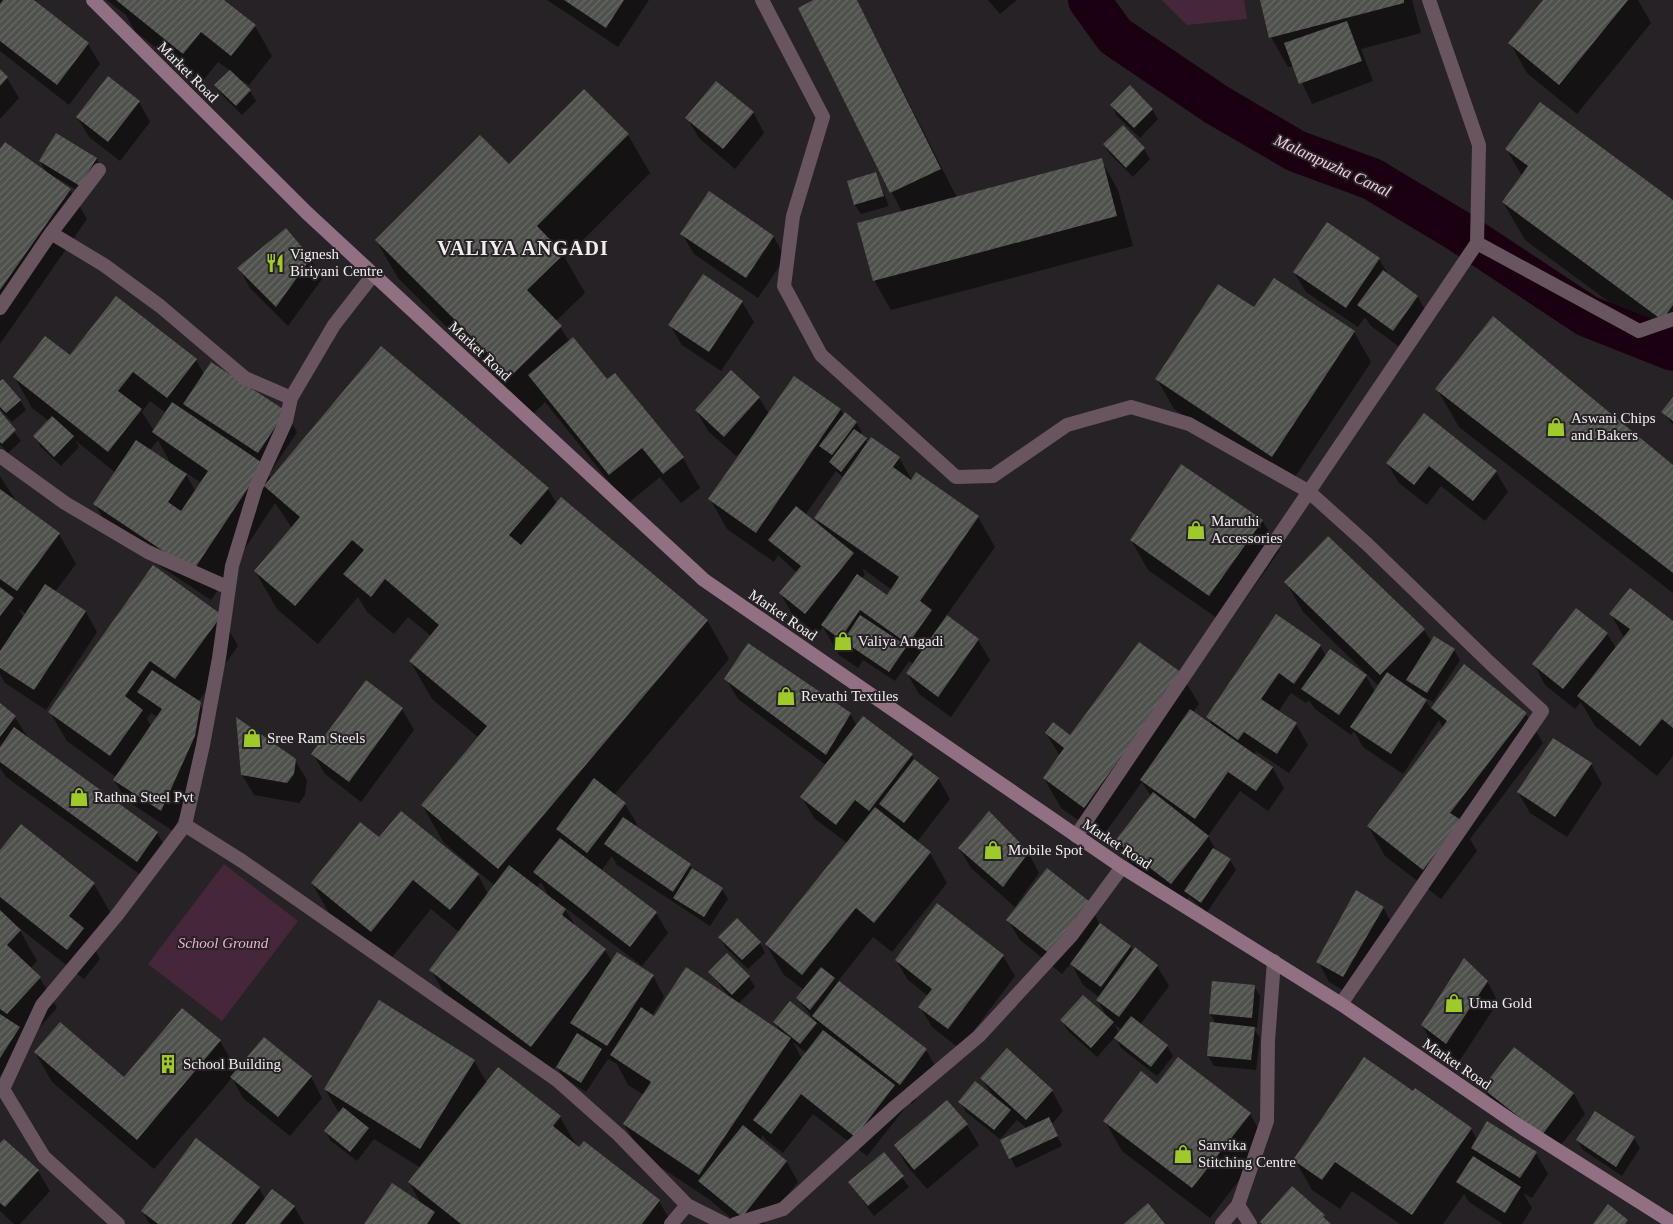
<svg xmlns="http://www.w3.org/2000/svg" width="1673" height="1224" font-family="'Times New Roman',serif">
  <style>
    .green { fill: #46273a }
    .shadow { fill: #0007; fill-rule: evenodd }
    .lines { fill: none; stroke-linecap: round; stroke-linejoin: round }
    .canal { stroke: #1b0011; stroke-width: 42 }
    .building { fill: url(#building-hatch) }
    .minor { stroke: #695560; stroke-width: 14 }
    .secondary { stroke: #907082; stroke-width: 14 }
    .labels { text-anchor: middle; stroke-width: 4; stroke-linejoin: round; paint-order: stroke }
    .street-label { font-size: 15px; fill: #f2eef0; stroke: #272225 }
    .poi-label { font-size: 15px; fill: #f2eef0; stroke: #272225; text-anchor: start }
    .park-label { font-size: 15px; font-style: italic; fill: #f4abd7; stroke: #272225 }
    .water-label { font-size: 16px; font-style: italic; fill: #f6c9e3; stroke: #272225 }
    .district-label { font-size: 20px; font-weight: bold; letter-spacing: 1px; fill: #f2eef0; stroke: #272225 }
  </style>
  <defs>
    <pattern id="building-hatch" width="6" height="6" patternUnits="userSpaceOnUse" patternTransform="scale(1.25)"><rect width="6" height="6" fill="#4f514c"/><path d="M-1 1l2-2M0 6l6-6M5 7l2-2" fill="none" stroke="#696a66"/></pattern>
  </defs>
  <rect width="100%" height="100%" fill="#272225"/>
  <path class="green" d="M1162,0H1244L1247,19L1187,25Z
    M224,864L298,921L222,1021L148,964Z"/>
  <path class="shadow" d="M0,0H36L35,2L88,44L100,64L69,105L0,51Z
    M107,0H222L255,26L272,56L249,85L239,79L250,91L256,101L242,115L222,95L216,85L231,71L218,62L201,83L135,31L126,15Z
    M547,0H649L618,47Z
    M816,0H857L957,198L1101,160L1118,190L1133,246L891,310L874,280L902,212L799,8Z
    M988,0H1017L1000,14Z
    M1261,0H1412L1421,33L1361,49L1373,81L1312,104L1294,66L1288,67L1271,37Z
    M1545,0H1638L1651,23L1577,114L1527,73L1510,43Z
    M0,71L7,78L19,98L0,119Z
    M139,102L150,122L120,161L89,137L77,117Z
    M1112,106L1152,109L1158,119L1140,138L1117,116Z
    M753,112L764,133L735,169L699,138L687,118Z
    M1123,127L1144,149L1150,159L1133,177L1110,154L1104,145Z
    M628,135L650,173L565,258L585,293L556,321L570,342L683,458L700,488L681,503L660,477L627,504L545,402L533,414L398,278L376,240L509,166Z
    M1507,150L1673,201V349L1525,240L1503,202L1522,176Z
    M0,151L47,174L40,161L96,158L102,168L85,195L57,178L56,180L70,190L87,219L0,344Z
    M876,174L889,206L861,214L855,205Z
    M710,193L774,237L785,258L758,298L694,254L682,234Z
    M310,258L322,279L288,326L250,288L239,268Z
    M1379,259L1389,276L1418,297L1429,317L1405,351L1371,326L1365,317L1358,327L1306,292L1294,272Z
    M116,298L196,360L204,374L285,411L297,432L270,473L266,470L271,479L548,489L557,504L707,620L729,659L614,795L625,804L637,824L635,827L722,889L728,899L710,926L617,865L612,856L601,871L656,913L668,933L642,966L563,906L576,927L605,950L612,962L653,976L664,997L649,1020L730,998L710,972L727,954L749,977L755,987L738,1004L780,1032L775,1022L791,1003L819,1026L797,998L804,990L783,974L766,944L847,843L814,818L802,797L826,765L738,699L726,679L850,714L857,726L912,755L915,761L938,778L950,799L917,842L930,853L947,883L892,952L873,937L838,981L926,1050L938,1071L912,1104L899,1094L906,1107L867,1156L813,1114L783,1153L766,1140L763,1135L760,1140L787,1162L798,1182L764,1224H738L710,1200L641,1154L624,1124L644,1095L628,1085L617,1064L608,1059L586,1092L563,1077L556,1066L548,1077L448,1000L431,970L459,932L431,909L389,961L329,913L312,883L379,839L478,875L488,894L495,886L444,843L422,805L479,738L432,699L410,661L431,636L408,617L394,634L367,612L358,597L318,644L277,609L255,571L292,528L275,503L211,600L112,534L95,504L116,473L76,441L79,447L61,466L41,447L35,437L49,421L32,408L15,378L70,357ZM150,401L166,413L154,431L142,412ZM158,440L172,466L150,450ZM184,471L201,483L196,492ZM541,882L549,897L536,888ZM793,1042L806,1053L802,1059Z
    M742,302L754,322L721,371L682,345L670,325Z
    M1254,309L1354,332L1371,362L1289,486L1174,409L1157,379Z
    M0,383L20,400L26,410L12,422L0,409Z
    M1437,389L1673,467V593L1459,427Z
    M759,398L769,414L840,409L844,415L856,422L862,432L860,435L868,443L899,458L912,480L978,517L995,547L946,616L978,640L990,660L951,717L919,694L907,673L913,664L909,661L895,681L863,660L858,668L839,655L823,627L817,634L792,614L781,594L797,573L778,555L774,562L727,529L710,499L744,450L736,456L708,431L696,410ZM836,471L844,478L816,518L821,528L805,515ZM862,568L892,590L887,597L862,579L865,574Z
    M1673,399V425L1663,412Z
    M0,413L21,441L8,453L0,444Z
    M1424,415L1496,472L1508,492L1485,521L1441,486L1427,505L1399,483L1387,463Z
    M0,476L18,504L59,534L76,564L55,592L86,612L97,632L46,710L5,683L0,674ZM18,608L26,614L24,618Z
    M1262,520L1280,550L1227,625L1148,570L1131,540Z
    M1286,582L1424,630L1432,643L1454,650L1460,660L1433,702L1424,697L1431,709L1464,666L1526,714L1543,743L1470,839L1477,851L1441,899L1385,856L1368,826L1443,728L1439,720L1403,774L1363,747L1354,731L1351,735L1315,709L1309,700L1306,703L1291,693L1278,712L1296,724L1308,745L1289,773L1256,751L1254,755L1272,767L1284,788L1268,811L1240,791L1208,836L1217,852L1230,860L1236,870L1207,912L1189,897L1183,904L1128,861L1116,841L1151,796L1142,782L1102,837L1061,808L1044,778L1060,756L1046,733L1071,736L1181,674L1199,704L1193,712L1213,726L1208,717L1320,646L1326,656L1366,676L1375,692L1379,686L1303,612Z
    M1611,614L1673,623V756L1657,776L1595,726L1581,702L1575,709L1545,685L1534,664L1607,634L1616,648L1624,638Z
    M221,616L238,646L198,702L212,724L206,757L173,831L126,800L114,780L116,777L67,741L50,712ZM151,713L157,717L151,726L147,719Z
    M366,682L402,709L414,730L361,802L325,774L313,754Z
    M0,705L15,717L28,738L157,833L169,853L149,881L6,777L0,768Z
    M295,760L307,780L305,795L299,803L254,795L242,775Z
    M1591,764L1602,784L1567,837L1530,813L1518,792Z
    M959,848L1028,852L1039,873L1015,907L971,868Z
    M0,852L94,884L111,914L90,941L100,959L84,979L18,927L37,961L30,969L40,978L57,1008L25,1043L23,1041L0,1076Z
    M1089,903L1100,925L1131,947L1133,952L1157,966L1169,986L1140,1025L1167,1046L1173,1056L1157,1076L1121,1048L1115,1037L1097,1057L1068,1031L1062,1021L1107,1017L1097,1000L1099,997L1083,985L1071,963L1062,974L1020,940L1008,920ZM1114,1024L1122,1030L1119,1033Z
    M938,905L1003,956L1015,976L960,1049L932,1027L920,1007L928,996L908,980L896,960Z
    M1383,907L1394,928L1355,997L1329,982L1318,961Z
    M720,938L760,943L765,953L748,969L726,948Z
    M1487,981L1498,1002L1458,1063L1434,1046L1422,1025Z
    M1254,986L1260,996L1257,1028L1253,1027L1260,1038L1256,1070L1214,1066L1208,1056L1216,1024L1210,1013Z
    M379,1002L474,1061L487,1083L560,1117L578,1148L584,1143L659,1201L672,1224H366L422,1205L409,1182L421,1168L374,1139L357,1161L331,1141L325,1131L339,1113L325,1089Z
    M183,1010L220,1041L237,1070L311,1077L322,1098L290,1136L243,1098L232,1078L154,1169L52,1082L35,1052L124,1078Z
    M982,1078L1052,1091L1063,1111L1052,1124L1062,1146L1016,1168L1002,1141L1027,1129L1017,1120L1000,1139L966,1112L960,1102L992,1095Z
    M1157,1086L1250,1114L1267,1144L1210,1218L1122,1151L1105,1121Z
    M1484,1088L1574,1094L1585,1114L1554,1154L1496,1109Z
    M947,1102L967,1125L979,1145L927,1189L907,1166L895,1145Z
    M1596,1113L1634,1138L1640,1148L1622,1176L1583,1150L1577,1140Z
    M1471,1129L1477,1140L1536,1153L1548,1174L1532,1198L1523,1193L1532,1208L1522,1224H1503L1469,1202L1464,1194L1443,1224H1400L1352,1191L1340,1209L1312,1190L1295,1160Z
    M4,1140L38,1171L50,1191L20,1224H14L0,1211V1145Z
    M884,1154L909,1187L874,1216L849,1182Z
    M259,1188L265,1199L294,1206L304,1224H150L142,1211Z"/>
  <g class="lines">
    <path class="canal" d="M1089,0L1115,36L1217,105L1296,151L1372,179L1457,230L1587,316L1673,350"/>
  </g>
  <path class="building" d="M3,0H34L89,43L57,85L0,41V4Z
    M116,0H224L256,25L231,56L201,32L183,54Z
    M564,0H624L606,28Z
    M813,0H857L941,169L890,193L798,8Z
    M1260,0H1404V3L1269,38Z
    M1543,0H1628L1559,85L1508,43Z
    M1347,21L1362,61L1299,84L1284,43Z
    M0,69L8,77L0,86Z
    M230,70L251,90L236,106L214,85Z
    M108,76L140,101L108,142L76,117Z
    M716,81L754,112L723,149L685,118Z
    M1130,85L1153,109L1134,128L1110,105Z
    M584,89L629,134L537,226L564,254L527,290L562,326L511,376L375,240L480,135L509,164Z
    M1540,102L1673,200V305L1662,320L1502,202L1528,166L1505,149Z
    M1123,125L1145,148L1126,168L1103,144Z
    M56,133L97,158L80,186L39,161Z
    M5,142L71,189L0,290V149Z
    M1102,158L1117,216L873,281L857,223Z
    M876,172L884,196L854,205L847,181Z
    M709,191L774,236L746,278L680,234Z
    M1327,222L1380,258L1346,308L1293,272Z
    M286,228L311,258L276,307L237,268Z
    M1383,270L1418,296L1393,331L1357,305Z
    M703,274L743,301L709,352L668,325Z
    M1274,278L1355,331L1272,457L1155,379L1218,284L1254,307Z
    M116,296L197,359L167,398L133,372L118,391L142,409L108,452L13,377L45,336L70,355Z
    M1493,316L1673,465V573L1435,389Z
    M573,337L607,379L615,373L684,457L663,474L642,448L609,475L528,375Z
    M381,346L549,488L509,535L521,545L561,497L708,620L498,869L421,805L487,726L409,661L439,625L385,579L371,597L343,574L364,550L352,540L295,606L254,571L300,517L264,486Z
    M211,362L286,411L258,453L183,404Z
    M731,370L760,397L724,437L695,410Z
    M794,376L841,409L756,533L708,499Z
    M3,379L21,400L6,413L0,407V381Z
    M1673,397V421L1661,412Z
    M172,402L264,464L193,571L93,504L136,440L187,474L168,502L181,511L208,471L152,432Z
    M0,411L16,430L2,444L0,442Z
    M845,412L857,422L832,455L819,446Z
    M1424,413L1497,471L1473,501L1429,466L1414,485L1386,463Z
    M52,416L74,436L54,457L33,436Z
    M854,429L867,438L841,472L829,462Z
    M871,437L900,457L893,467L911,480L916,472L979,516L920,601L932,610L908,644L860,610L840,639L821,625L857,574L887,595L899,577L814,518Z
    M1181,464L1263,520L1209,596L1130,540Z
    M0,489L60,533L17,591L0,579Z
    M796,506L854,553L805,614L779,593L801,566L768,540Z
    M1328,536L1425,629L1380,675L1284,582Z
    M153,565L222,615L175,679L150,661L125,696L143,710L110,756L48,712Z
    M45,584L86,611L34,690L0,668V651Z
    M0,587L14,598L0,616Z
    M1630,588L1673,621V728L1662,719L1640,746L1577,696L1630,629L1609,614Z
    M1576,608L1608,633L1563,689L1532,664Z
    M1276,614L1321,645L1294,684L1279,673L1261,699L1297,723L1277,754L1244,732L1238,740L1206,717Z
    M860,615L907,646L889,672L843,641Z
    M947,615L979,639L938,697L906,673Z
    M1434,636L1455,649L1427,693L1406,680Z
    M1139,642L1182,673L1084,808L1043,778L1064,748L1045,733L1053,722L1070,735Z
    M748,643L851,713L826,755L724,679Z
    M1330,649L1367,675L1339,715L1301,689Z
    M1464,664L1527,713L1450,813L1461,820L1423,870L1367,826L1447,721L1431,708Z
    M152,670L201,702L195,736L161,811L113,780L162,709L137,692Z
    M1387,672L1427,700L1391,754L1350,727Z
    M366,680L403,708L349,782L311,754Z
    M0,703L16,716L0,737Z
    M1190,709L1273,767L1256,791L1228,772L1195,819L1140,780Z
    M863,716L913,754L869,811L855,800L836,825L800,797Z
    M236,717L296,759L294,774L287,783L241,775Z
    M14,727L158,832L137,862L0,762V747Z
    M1553,738L1592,763L1555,817L1517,792Z
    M914,759L939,778L904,823L879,804Z
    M594,778L626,803L587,853L556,829Z
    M1153,792L1209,836L1171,884L1115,841Z
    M875,807L931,852L874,923L856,908L802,975L765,944Z
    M401,811L479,874L450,910L413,880L371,932L311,883L360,822L379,837Z
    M989,811L1029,852L1003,887L958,848Z
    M623,817L691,864L673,892L604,844Z
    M21,824L95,883L69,916L84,928L67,950L0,897V850Z
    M560,838L657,912L630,947L533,872Z
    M1213,848L1231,859L1201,903L1184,891Z
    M509,865L566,909L562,915L606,949L531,1047L429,970Z
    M692,868L723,888L704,917L673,898Z
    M1047,868L1090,902L1050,954L1006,920Z
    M1356,890L1384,907L1343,977L1316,962Z
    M937,903L1004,955L948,1029L918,1007L932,989L895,960Z
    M0,910L21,930L7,945L41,977L7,1014L0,1009Z
    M737,918L761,942L742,960L718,937Z
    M1100,923L1131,946L1101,987L1070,964Z
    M1135,947L1158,965L1119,1017L1096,1000Z
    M617,952L654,975L607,1046L570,1023Z
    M727,953L750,976L732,995L708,972Z
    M1464,958L1488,981L1446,1044L1421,1025Z
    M686,967L791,1038L699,1175L623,1124L651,1082L610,1055L641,1007L654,1016Z
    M821,967L835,978L810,1010L796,998Z
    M839,981L927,1049L900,1085L812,1016Z
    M1212,981L1255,985L1252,1018L1209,1014Z
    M1083,995L1114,1022L1091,1048L1060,1020Z
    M379,1000L475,1060L420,1149L324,1089Z
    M790,1001L817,1023L800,1044L773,1022Z
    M182,1008L221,1040L137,1140L34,1052L60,1022L124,1077Z
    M0,1014L20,1027L0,1058Z
    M1131,1016L1168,1045L1151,1067L1114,1038Z
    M1210,1022L1255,1027L1251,1060L1207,1056Z
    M823,1030L895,1085L855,1137L801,1094L771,1134L753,1120Z
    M577,1033L602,1049L581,1083L556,1067Z
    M264,1037L312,1076L278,1117L230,1077Z
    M1514,1047L1574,1093L1542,1135L1482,1088Z
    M1007,1048L1053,1090L1026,1120L980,1078Z
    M1178,1057L1251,1113L1192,1188L1103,1121L1141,1071L1157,1084Z
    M1364,1057L1413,1091L1415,1088L1472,1128L1412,1215L1335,1162L1322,1180L1293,1160Z
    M498,1067L561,1116L553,1126L579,1147L584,1141L660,1200L642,1224H461L408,1182Z
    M975,1081L1011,1110L994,1130L958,1102Z
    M947,1100L968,1124L914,1170L894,1145Z
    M343,1107L369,1128L350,1152L324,1131Z
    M1595,1111L1635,1137L1616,1167L1576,1140Z
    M1049,1117L1058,1136L1009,1159L1000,1140Z
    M1487,1121L1537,1152L1520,1178L1471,1148Z
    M743,1125L787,1161L742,1217L698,1181Z
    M196,1138L260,1187L231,1224H158L141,1211Z
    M4,1139L39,1170L5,1207L0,1203V1143Z
    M884,1152L904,1176L868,1206L848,1182Z
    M1473,1156L1521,1187L1505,1213L1456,1182Z
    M392,1183L435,1212L427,1224H364Z
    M1292,1186L1325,1215L1323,1217L1331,1224H1262L1260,1222Z
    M272,1189L295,1206L280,1224H245Z
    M1148,1203L1165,1224H1124Z
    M1608,1204L1628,1220L1625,1224H1593Z"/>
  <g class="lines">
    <path class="minor" d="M762,0L823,117L793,216L784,286L821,355L956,477L993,476L1067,425L1131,407L1189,424L1308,491L1367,544L1491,664L1542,711L1341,1004
      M1429,0L1479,145L1477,243
      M51,233L104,265L160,306L245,378L291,398
      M373,275L334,325L291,398L286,421L256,487L232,566L219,658L203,745L185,825L242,861L557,1080L619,1135L687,1205L725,1224
      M0,308L51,233L99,170
      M0,456L65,503L148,552L229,588
      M1076,836L1477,243L1639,331L1673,319
      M1238,1205L1250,1224
      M118,1224L44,1157L3,1089L42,1005L117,915L185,825
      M671,1224L687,1205
      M735,1224L783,1209L896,1106L979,1036L1071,936L1122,867
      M1222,1224L1238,1205L1267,1121L1268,1041L1274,961"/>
    <path class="secondary" d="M93,0L307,213L704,580L1122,867L1341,1004L1524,1129L1673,1223"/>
  </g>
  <defs>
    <g id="restaurant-bare" transform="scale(1.5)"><path d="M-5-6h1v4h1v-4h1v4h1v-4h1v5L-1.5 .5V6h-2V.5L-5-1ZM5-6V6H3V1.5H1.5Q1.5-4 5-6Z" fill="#9fca2c" stroke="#272225" stroke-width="2.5" paint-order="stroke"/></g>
    <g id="shop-bare" transform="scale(1.5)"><path d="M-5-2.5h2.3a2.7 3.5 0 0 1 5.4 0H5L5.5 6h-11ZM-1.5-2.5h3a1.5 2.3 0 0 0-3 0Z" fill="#9fca2c" stroke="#272225" stroke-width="2.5" paint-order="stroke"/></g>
    <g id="building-bare" transform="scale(1.5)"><path d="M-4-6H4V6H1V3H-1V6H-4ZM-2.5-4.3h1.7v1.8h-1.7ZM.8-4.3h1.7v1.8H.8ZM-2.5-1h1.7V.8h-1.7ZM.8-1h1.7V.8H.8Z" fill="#9fca2c" stroke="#272225" stroke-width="2.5" paint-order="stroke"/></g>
  </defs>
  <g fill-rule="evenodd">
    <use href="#restaurant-bare" x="275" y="263"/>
    <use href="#shop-bare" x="1556" y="427"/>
    <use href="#shop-bare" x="1196" y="530"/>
    <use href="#shop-bare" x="843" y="641"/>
    <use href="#shop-bare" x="786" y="696"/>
    <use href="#shop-bare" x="252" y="738"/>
    <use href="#shop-bare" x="79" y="797"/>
    <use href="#shop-bare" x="993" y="850"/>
    <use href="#shop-bare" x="1454" y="1003"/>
    <use href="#building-bare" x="168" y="1064"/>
    <use href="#shop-bare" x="1183" y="1154"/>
  </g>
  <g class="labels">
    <g class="street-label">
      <text transform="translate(188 72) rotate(45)" y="5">Market Road</text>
      <text transform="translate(480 351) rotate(43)" y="5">Market Road</text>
      <text transform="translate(783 615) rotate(34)" y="5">Market Road</text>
      <text transform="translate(1117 844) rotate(33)" y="5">Market Road</text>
      <text transform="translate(1457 1064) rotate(34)" y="5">Market Road</text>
    </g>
    <g class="poi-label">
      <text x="290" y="259">Vignesh<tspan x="290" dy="17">Biriyani Centre</tspan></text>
      <text x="1571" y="423">Aswani Chips<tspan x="1571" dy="17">and Bakers</tspan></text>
      <text x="1211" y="526">Maruthi<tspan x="1211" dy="17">Accessories</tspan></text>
      <text x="858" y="646">Valiya Angadi</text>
      <text x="801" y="701">Revathi Textiles</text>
      <text x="267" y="743">Sree Ram Steels</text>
      <text x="94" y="802">Rathna Steel Pvt</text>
      <text x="1008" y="855">Mobile Spot</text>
      <text x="1469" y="1008">Uma Gold</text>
      <text x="183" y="1069">School Building</text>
      <text x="1198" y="1150">Sanvika<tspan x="1198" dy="17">Stitching Centre</tspan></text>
    </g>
    <g class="park-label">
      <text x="223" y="948">School Ground</text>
    </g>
    <g class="water-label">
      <text transform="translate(1333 165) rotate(25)" y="6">Malampuzha Canal</text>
    </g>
    <g class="district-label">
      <text x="523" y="255">VALIYA ANGADI</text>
    </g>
  </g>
</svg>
